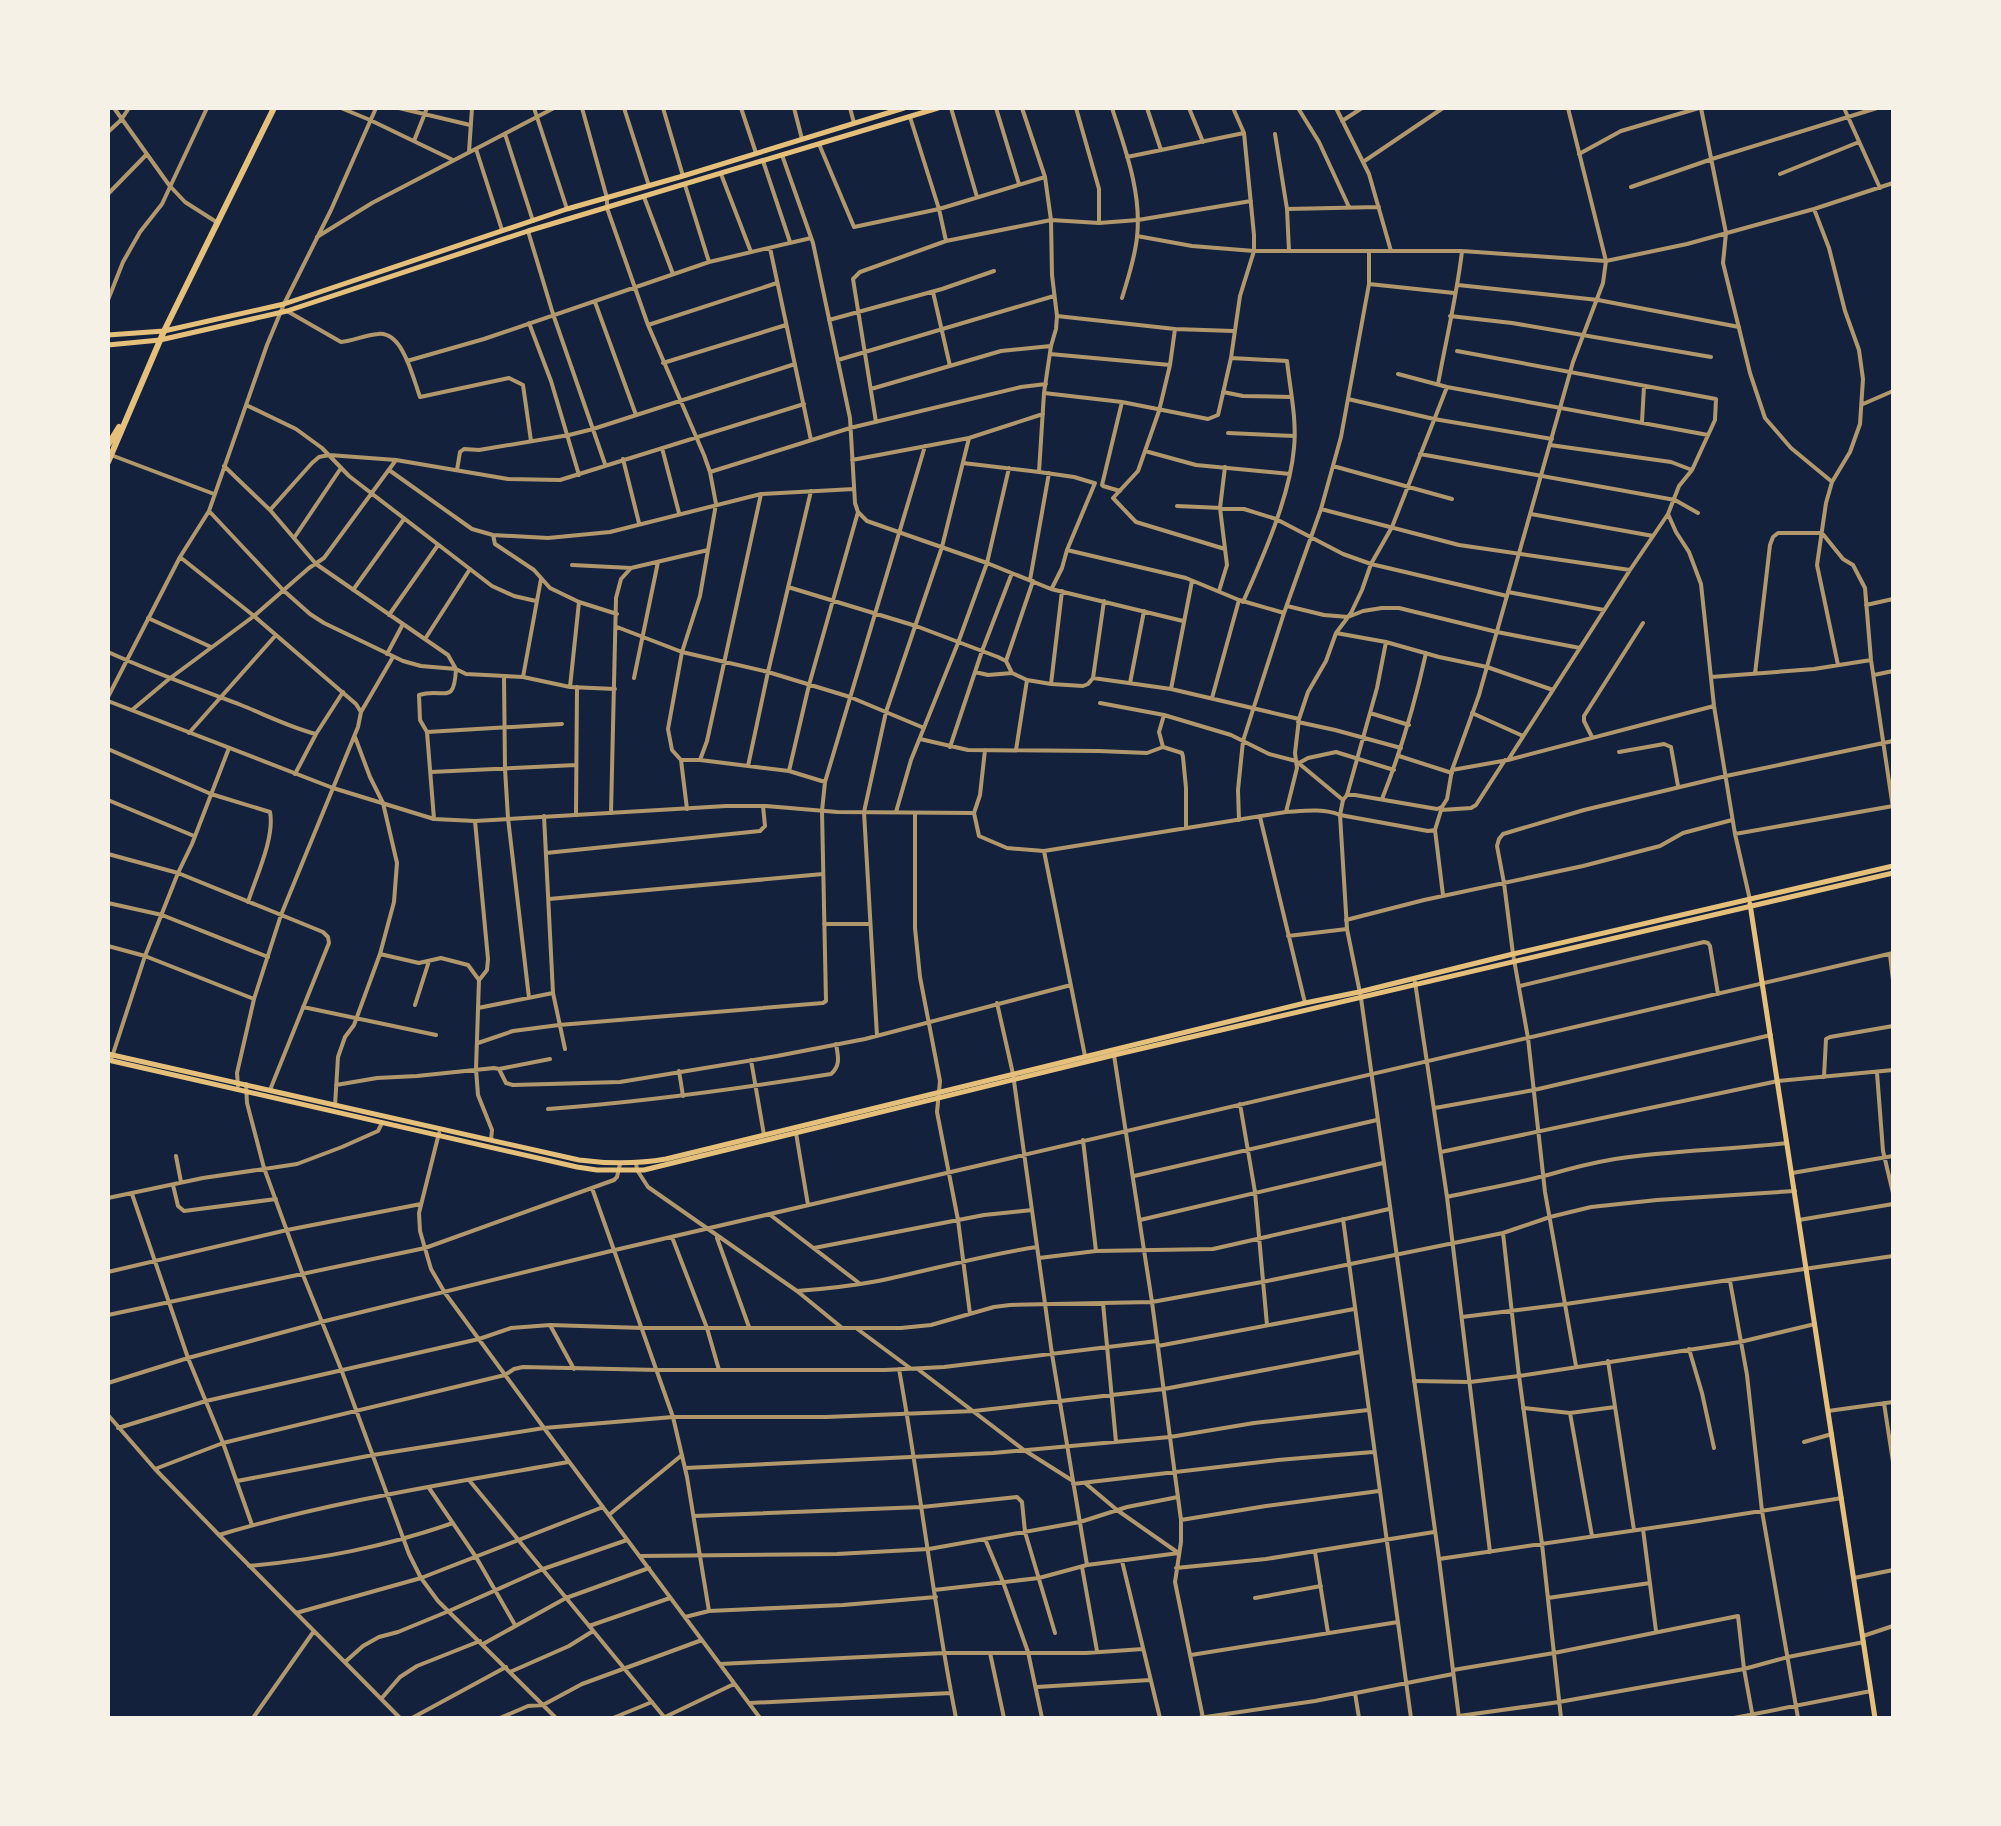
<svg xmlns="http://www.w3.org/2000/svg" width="2001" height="1826" font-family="'Fira Sans Condensed',sans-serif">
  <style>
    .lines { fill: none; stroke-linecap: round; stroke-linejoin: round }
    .minor { stroke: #b1986c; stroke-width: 4 }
    .tertiary { stroke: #b1986c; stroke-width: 4 }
    .secondary { stroke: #e5c07b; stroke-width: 5 }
    .trunk { stroke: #e5c07b; stroke-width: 6 }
  </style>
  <rect width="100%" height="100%" fill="#14213d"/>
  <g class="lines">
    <path class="minor" d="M114,108L169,185L185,202L218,223
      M341,108L370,120L453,160
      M399,108L470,125
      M534,108L567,209
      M582,108L607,198V208L648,325L704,455L710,472L716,504L700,596L682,652L668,729L672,750L681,760L687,809
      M624,108L649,186
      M663,108L683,176
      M741,108L756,153
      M794,108L802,139
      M850,108L854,123
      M951,108L977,197
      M996,108L1019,184
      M1076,108L1099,189V223
      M1112,108C1125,149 1142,193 1137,237C1135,258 1128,278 1122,298
      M1147,108L1161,150
      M1189,108L1203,142
      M1298,108L1319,142L1349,207
      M1336,108L1369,174L1391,251
      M1701,108L1726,233L1723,263L1750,373L1765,418L1791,448L1831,481
      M1844,108L1880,188
      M910,117L939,209L946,241
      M1342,121L1362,108
      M108,132L121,120L129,108
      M505,134L533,221
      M1275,134L1287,209L1289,251
      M414,141L427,108
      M819,144L854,227L939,209L1045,177
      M476,149L502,230
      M469,152L472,108
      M1579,154L1621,131L1699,108
      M782,155L813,243L850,418L855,503L858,512L867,521L987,563L1051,589L1183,621
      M1127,157L1244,133
      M763,161L790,242
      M1363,162L1443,108
      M721,174L751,252
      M1780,174L1859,142
      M685,185L709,262
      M1631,187L1712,159L1877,108
      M108,194L147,154
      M644,197L673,274
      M1287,209L1379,207
      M1814,209L1829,248L1845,311L1859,350L1863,379L1860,424L1850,452L1832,482L1826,503L1817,565L1838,665
      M528,231L553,314L605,464
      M1137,236L1192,246L1254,251H1462L1606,261L1687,244L1814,209L1893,183
      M317,237L372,203L554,108
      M770,248L811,440
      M1369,284L1454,293
      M1458,285L1598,300L1739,327
      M933,292L950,366
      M108,300L123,262L140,232L162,204L207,108
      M595,302L636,415
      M287,311L341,342C353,341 365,335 378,334C403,331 413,378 420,397L509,378L523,385L531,441
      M1057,316L1175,329L1233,331
      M1450,316L1512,323L1711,357
      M829,320L942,289L994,271
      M529,323L551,381L579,475
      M648,325L777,283
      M1175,329L1170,365L1159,411L1138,471L1113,498L1136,522L1225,549
      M1457,351L1716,399L1715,420L1692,470L1679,486L1668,514L1676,532L1689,552L1701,584L1714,706L1735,834L1750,900
      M1050,354L1170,365
      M1231,358L1287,361C1290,389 1297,420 1294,448C1290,496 1263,557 1243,602
      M838,360L1054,296
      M407,361L484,339L709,262L811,238
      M663,363L786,325
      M1398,374L1447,387L1708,435
      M1438,384C1446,340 1457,295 1462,251
      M871,389L1001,351L1051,346
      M1223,392L1243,396L1291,397
      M1044,393L1122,402L1208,419L1218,415L1231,358L1240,296L1254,251V235L1244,133L1233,108
      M1348,399L1434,419L1552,439
      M1863,404L1893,391
      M246,405L296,429L322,448L349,476L492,586L514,596L536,601
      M876,422L853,279L860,272L946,241L1051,220L1099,223L1138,220L1251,201
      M1642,422L1644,386
      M1228,433L1295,436
      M1550,445L1671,462L1692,470
      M662,448L679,513
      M1145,451L1196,465L1290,474
      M1420,454L1675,500L1698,513
      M111,455L214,494
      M623,459L639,523
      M852,460L969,438L1043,414
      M963,463L1039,472L1044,393L1051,346L1056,329L1057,316L1052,275L1051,220L1045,177L1022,108
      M224,466L270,510L316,564L448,655L456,669L466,674L523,677L570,687L615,689
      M1333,466L1452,499
      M389,470L472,529L493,535L548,538L610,532L761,494L854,489
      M457,470L460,452L464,449L479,450L569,435L593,429L795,364
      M710,472L850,428L1021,387L1046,384
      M1039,472L1074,477L1094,483
      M1102,485L1122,402
      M1103,486L1120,491
      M1177,506L1244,509L1276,519L1343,554L1371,564L1507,596
      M1321,509L1459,545L1630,570
      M270,510L312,463L319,457L329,455L396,460L508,479L560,480L804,404
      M209,511L283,590L310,614L324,623L403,661L421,666L456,669C454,707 444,687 419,695L420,720L427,732L434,819
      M1531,514L1653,536
      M493,535L495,544L534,570L550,588L579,602L617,614
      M294,538L341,468
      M1067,550L1186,578L1239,600L1284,613
      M180,557L254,616L356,704L361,712L358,727L281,915L254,999L237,1073L238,1086
      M572,565L631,568
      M1030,580L1049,473
      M788,587L916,626L998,657L1006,661L1012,673
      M1052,588L1062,568L1067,550L1095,483
      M353,590L404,519
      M1219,591L1227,565L1220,508L1225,467
      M1508,592L1604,610
      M1866,605L1893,599
      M1287,606L1324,615L1348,617L1363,611L1382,608H1399L1497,632L1580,648
      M389,615L438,545
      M148,618L211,647
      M617,627L682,652L768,672L850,697L924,728
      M1336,633L1386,642L1439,657L1487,667L1553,690
      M425,639L470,569
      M108,652C152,672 196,688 241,705C266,715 289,727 316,734L295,774
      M387,654L403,624
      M1006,661L1033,581
      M975,672L988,675L1012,673L1027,680L1051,684L1083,686L1088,684L1093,678L1171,689L1299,719
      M1755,674L1770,545L1773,537L1778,533H1822L1843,559L1853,565L1865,588L1871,660L1893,808
      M1874,675L1893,671
      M504,676L505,769L508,818L529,998
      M523,677L541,579
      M1711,677L1814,669L1871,660
      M634,678L658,562
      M1093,678L1104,601
      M1130,683L1144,611
      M1051,684L1062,591
      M570,687L579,602
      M1171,689L1192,581
      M108,697L180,557L209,511L267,345L284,304L331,210L376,108
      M1212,698L1239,600
      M1100,703L1164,715L1231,735L1269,754L1296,761L1343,800
      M132,710L169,679L254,616L309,568L324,558L396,460
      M361,712L393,657
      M1370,713L1409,725
      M1472,713L1523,736
      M1164,715L1159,732L1163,747L1182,753L1183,757L1186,788V828
      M1298,722L1335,730L1401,748
      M427,732L562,724
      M189,733L276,635
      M316,734L343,692
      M1592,737L1584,721V716L1643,623
      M920,739L968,750L1099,751L1147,753L1163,747
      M950,747L982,651L1012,573
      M108,749L211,794L270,812C275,837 256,877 248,902
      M985,750L980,795L974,813L979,836L1007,848L1044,851L1286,812C1303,811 1323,808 1340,815L1428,831L1435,830L1442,807
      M1016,750L1027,680
      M1619,752L1664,744L1671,747L1678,786
      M1399,756L1452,773
      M682,760H700L789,771L825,782
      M700,760L707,741L761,494
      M1508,760L1630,570L1668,514
      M1299,763L1308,758L1336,752L1394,770
      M748,766L768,672L811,491
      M1452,770L1508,760L1714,706
      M789,771L809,685L858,512
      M431,772L576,765
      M1347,795L1377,688L1386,642
      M1382,799C1401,751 1415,703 1426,653
      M108,800L194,836
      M1441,810L1471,808L1476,805L1505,760
      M896,812L911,760L958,643L987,563L1009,468
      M1286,812L1297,768L1295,753L1299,719L1308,692L1326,661L1336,633L1351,613L1362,590L1371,564L1392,527L1447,387
      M611,813L616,598L621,579L631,568L708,550
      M915,813V928L920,977L940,1081L937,1112L958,1220L970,1314
      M576,815L577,687
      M544,816L553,993L565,1049
      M1260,817L1305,1003
      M1239,820L1238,790L1243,741L1284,613L1321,509L1341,437L1369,284V251
      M475,821L488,959L487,970L480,979
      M1435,830L1443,895
      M1735,834L1893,806
      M1044,851L1085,1056
      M546,853L760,831L765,826L763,806
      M108,854L178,873L323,932L328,937L329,943L270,1090
      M549,899L823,874
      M108,903L162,915L268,957
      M1346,920L1424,900L1583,866L1660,846L1683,833L1732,820
      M824,924H870
      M1288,936L1347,929
      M108,946L145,956L254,999
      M380,954L419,963L441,958L468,965L479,980L476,1069L478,1095L492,1130L491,1140
      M1890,955L1893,980
      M1415,982L1447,1197L1490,1552
      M1520,986L1704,942L1708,943L1710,946L1718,994
      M997,1003L1013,1074L1052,1354L1087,1565
      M415,1005L429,961
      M303,1007L436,1035
      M478,1008L553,993
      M877,1036L864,812L886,712L942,547L969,438
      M478,1043L513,1031L559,1025L823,1003L826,1001L822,811L825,782L925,446
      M1114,1055L1152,1302L1181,1520V1542L1175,1582L1203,1718
      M111,1060L145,956L178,873L192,844L229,748
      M751,1060L764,1135
      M499,1069L550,1059
      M679,1071L683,1096
      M1877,1073L1883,1151L1893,1193
      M1824,1077L1826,1039L1830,1037L1893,1026
      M246,1084L247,1103L264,1168L303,1275L341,1369L409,1554L421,1578L438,1601L556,1718
      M336,1085L377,1078L417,1076L494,1068L499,1069L506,1083L513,1085L620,1082L777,1056L865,1039L1071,985
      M1240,1104L1255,1192L1267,1325
      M335,1106L338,1057L345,1037L354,1025L380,954L394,902L397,863L383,803L370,777L355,737
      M1435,1108L1534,1090L1771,1035
      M548,1109C643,1102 737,1089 831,1074C841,1065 838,1056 836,1044
      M439,1133L419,1213L420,1231L431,1269L445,1293L544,1428L760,1718
      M796,1133L808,1205
      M1083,1140L1096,1251
      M1441,1152L1778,1081L1893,1070
      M176,1156L181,1182
      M636,1163L637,1170L648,1187L797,1291L841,1327
      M1792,1173L1893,1156
      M1134,1176L1377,1120
      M173,1185L178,1206L184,1211L276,1199
      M592,1188L673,1417L687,1477L709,1611
      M132,1194L188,1358L223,1443L252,1525
      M1447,1197C1479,1190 1512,1184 1544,1176C1568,1169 1591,1163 1615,1159C1673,1150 1730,1150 1787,1143
      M108,1198L203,1178L297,1164L342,1147L378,1131L382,1123
      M769,1214L859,1283
      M1343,1219L1411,1718
      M1140,1220L1383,1163
      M1799,1220L1893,1204
      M1503,1233L1519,1376L1542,1544L1561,1718
      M672,1237L707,1328L719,1370
      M717,1238L749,1327
      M814,1248L984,1215L1032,1210
      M1039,1258L1096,1251L1213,1249L1389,1209
      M108,1272L287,1230L421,1204
      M1730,1281L1747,1375L1762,1511L1798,1718
      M797,1291C824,1289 851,1286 878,1281C931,1270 983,1255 1037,1247
      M1103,1303L1116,1442
      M108,1315L425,1248L614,1180L617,1177L620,1164
      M1462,1317L1566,1304L1893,1256
      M550,1325L574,1369
      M856,1328L910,1368
      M1158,1346L1354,1309
      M1689,1349L1702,1393L1714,1448
      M1608,1361L1634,1530
      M1576,1366L1545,1192L1528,1038L1513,954L1504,883L1497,846L1499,839L1503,834L1584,810L1726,776L1893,741
      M899,1369C920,1485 933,1603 956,1718
      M919,1370L1024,1450L1073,1481
      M1414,1381L1470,1382L1519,1376L1740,1342L1815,1324
      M108,1383L188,1358L321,1322L615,1250L1893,953
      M1884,1403L1893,1462
      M1523,1408L1570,1413L1615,1407
      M1828,1411L1893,1402
      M1570,1413L1592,1536
      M108,1415L155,1469L219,1535L400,1718
      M118,1428L206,1401L479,1339L511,1328L550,1325L643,1328H901L931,1325L994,1307L1010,1305L1152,1302L1262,1282L1503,1233L1550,1217L1591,1207L1657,1200L1795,1191
      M1804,1442L1832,1434
      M685,1468L993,1453L1170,1437L1254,1423L1368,1410
      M155,1469L223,1443L505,1375L514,1369L523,1367L658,1370H885L944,1367L1157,1341
      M469,1480L665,1718
      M237,1481L373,1455L544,1428L673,1417H826L974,1411L1164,1389L1360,1352
      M1085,1483L1117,1510L1177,1552
      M1073,1484L1278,1460L1373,1452
      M429,1488L476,1557L515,1625
      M610,1514L682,1455
      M694,1516L922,1507L1017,1497L1022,1502L1025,1532L1055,1633
      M1181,1520L1266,1506L1379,1491
      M1643,1529L1656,1631
      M219,1535C332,1501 452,1483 568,1462
      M985,1539L1003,1582L1028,1652L1042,1718
      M1315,1552L1328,1633
      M640,1556L837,1554L929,1549L1080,1522L1127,1507L1178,1497
      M1439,1559L1692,1522L1842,1498
      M1122,1561L1160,1718
      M249,1566C323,1559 383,1547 453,1523
      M1082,1567L1097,1651
      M1176,1568L1266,1559L1434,1532
      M1854,1578L1893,1570
      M934,1590L1039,1578L1087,1565L1179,1553
      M1255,1598L1321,1586
      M1548,1598L1650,1583
      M296,1613L421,1578L603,1507
      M685,1617L709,1611L843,1605L936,1597
      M589,1626L670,1598
      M1863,1636L1893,1626
      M483,1644L566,1598L649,1568
      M990,1653L1004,1718
      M1191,1655L1398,1622
      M345,1662L363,1646L379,1637L398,1632L449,1611L543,1569L627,1540
      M720,1664L944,1653H1086L1143,1649
      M1453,1670L1554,1653L1738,1616L1744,1669L1753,1718
      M510,1672L569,1646L593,1631
      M1037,1687L1150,1680
      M1355,1693L1359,1718
      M381,1699L400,1677L417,1666L480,1641
      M750,1703L951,1693
      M1459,1716L1559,1702L1744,1669L1788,1657L1864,1642
      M665,1717L734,1684
      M253,1718L314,1631
      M412,1718L506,1667
      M500,1718L528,1706L543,1705L582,1684L702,1640
      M613,1718L652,1702
      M1199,1718L1315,1701L1453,1674
      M1734,1718L1871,1691"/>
    <path class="tertiary" d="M108,701L333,788L434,819L475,821L726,806H766L837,812L974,813
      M1459,1718L1439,1559L1361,998L1347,929L1340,815L1343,800L1347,795H1355L1437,809L1442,807L1447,799L1452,770L1479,695L1573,362L1603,283L1606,261L1568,108"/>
    <path class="secondary" d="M108,335L164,331L284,304L567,209L683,176L904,108
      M108,345L160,340L287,311L528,231L938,108
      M1750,904L1875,1718
      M108,1054L579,1160C609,1164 637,1164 666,1159L1305,1003L1359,992L1513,954L1893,866
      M108,1060L577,1167L597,1170H644L1114,1055L1893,873"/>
    <path class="trunk" d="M108,445L119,427
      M108,462L164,331L274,108"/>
  </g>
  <rect width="2001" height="1826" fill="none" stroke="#f6f1e7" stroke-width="220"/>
</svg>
